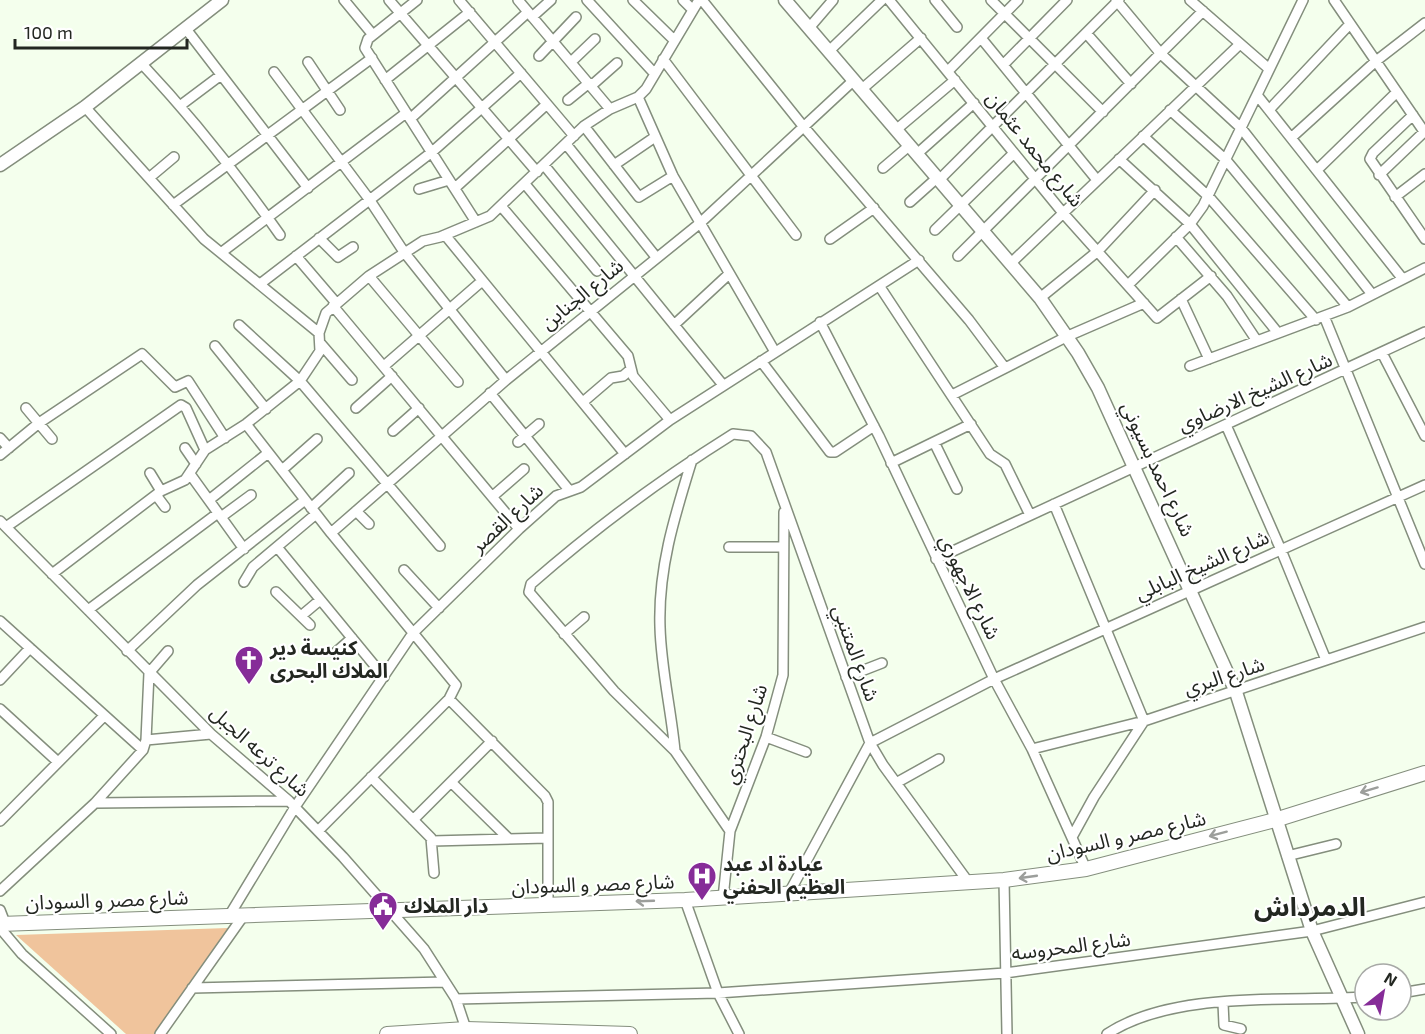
<svg xmlns="http://www.w3.org/2000/svg" width="1425" height="1034" font-family="'Exo 2','Noto Sans Arabic',sans-serif">
  <style>
    .green { fill: #f0c49c }
    .lines { fill: none; stroke-linecap: round; stroke-linejoin: round }
    .minor-casing { stroke: #848e7d; stroke-width: 12 }
    .tertiary-casing { stroke: #848e7d; stroke-width: 15 }
    .secondary-casing { stroke: #848e7d; stroke-width: 16 }
    .minor { stroke: #fff; stroke-width: 9 }
    .tertiary { stroke: #fff; stroke-width: 12 }
    .secondary { stroke: #fff; stroke-width: 14 }
    .oneway { stroke: #9c9e9b }
    .labels { text-anchor: middle; stroke-width: 4.5; stroke-linejoin: round; paint-order: stroke }
    .street-label { font-size: 20px; fill: #232721; stroke: #fff }
    .poi-label { font-size: 20px; font-weight: bold; fill: #232721; stroke: #fff; text-anchor: start }
    .district-label { font-size: 26px; font-weight: bold; fill: #232721; stroke: #fff }
  </style>
  <rect width="100%" height="100%" fill="#f4ffed"/>
  <path class="green" d="M228,928L155,1034H126L16,935Z"/>
  <g class="lines">
    <g class="minor-casing">
      <path id="minor" d="M344,0L373,35
        M389,0L537,172
        M417,0L368,39L365,48L476,222
        M459,0L574,136
        M518,0L610,109
        M587,0L654,73
        M633,0L674,40
        M683,0L693,10
        M702,0L803,126L969,320L1005,368
        M889,0L1063,213L1157,318L1211,276
        M935,0L957,27
        M991,0L1103,112
        M1116,0L1161,54L1241,128L1371,293
        M1190,0L1268,68
        M1334,0L1425,133
        M532,17L551,0
        M809,28L833,0
        M186,29L308,188
        M1086,33L1131,84
        M981,38L1097,180
        M829,51L882,0
        M539,56L576,17
        M663,59L796,235
        M308,62L340,110
        M571,62L595,39
        M141,63C192,117 237,174 280,235
        M1003,65L1067,0
        M948,71L1018,0
        M274,72L369,199L404,252L506,380
        M385,80L470,12
        M591,86L617,63
        M862,89L921,38
        M1257,95L1402,278
        M638,97L673,176L775,352
        M568,100L589,83
        M181,105L221,75
        M85,107L204,239L319,333
        M1170,110L1226,160L1348,307
        M1269,110L1350,24
        M1413,115L1373,153L1370,159L1425,239
        M410,119L528,12
        M584,126L639,197L673,176
        M897,129L955,80
        M1143,136L1209,197L1316,320
        M1291,138L1376,61L1425,23
        M566,144L656,257
        M918,153L974,103
        M1119,159L1190,224L1278,333
        M544,165L723,385
        M614,165L655,137
        M883,168L910,145
        M1317,170L1397,92
        M1379,175L1424,132
        M149,178L174,157
        M940,179L1119,0
        M525,184L597,271
        M455,188L547,104
        M419,189L449,180
        M1395,197L1425,174
        M910,202L938,177
        M173,205L372,58
        M501,206L628,356L633,376L670,420
        M935,230L1014,153
        M445,235L625,454
        M1176,237L1227,296L1257,341
        M319,238L338,257L353,247
        M830,239L874,208
        M222,252L406,113
        M296,256L337,304
        M958,256L1203,11
        M1011,263L1240,44
        M369,276L458,382
        M260,284L432,152L521,73
        M1128,285L1190,224L1203,206L1303,0
        M880,287L990,454L1005,464L1030,515
        M1040,298L1098,251L1155,190
        M1181,299L1209,359
        M333,306L519,529
        M1324,316L1425,564
        M820,322L879,436L994,679L1032,749L1086,869
        M239,325L300,381L440,546
        M674,325L729,274
        M321,344L352,380
        M215,346L266,409
        M1382,353L1425,436
        M761,361L830,452H835L874,426
        M384,366L482,281
        M1190,366L1348,307L1425,268
        M490,393L569,490
        M952,395L1068,336L1144,303
        M583,402L611,378L623,376L630,370
        M26,408L52,439
        M356,408L392,376
        M246,424L331,533L456,685L449,699L318,831
        M1226,425L1281,550L1326,660
        M393,431L419,408
        M0,438L9,448
        M518,442L539,424
        M934,442L957,489
        M185,448L196,464
        M0,455L39,423L142,354L175,387L188,381L225,438
        M891,463L971,424
        M282,470L317,439
        M150,473L161,491
        M190,474L244,549
        M156,495L165,507
        M493,496L524,469
        M209,500L268,453
        M1054,504L1144,721L1094,797L1072,837
        M311,508L349,473
        M356,511L369,524
        M221,517L251,495
        M0,521L211,734L289,801L343,857L424,949L456,999L466,1029
        M6,527L181,405L186,408L205,450
        M331,533L506,380L699,224L854,80
        M277,547L384,677
        M729,547H782
        M936,559L1425,332
        M404,570L439,608
        M52,574L161,491L185,480L205,450L246,424L300,381L320,351L319,333L326,313L369,276L423,241L440,237L490,216L584,126L610,109L638,97L646,89L699,0
        M244,582L253,567L316,514
        M276,592L310,625
        M88,610L218,513
        M301,616L320,600
        M0,621L143,750
        M564,634L584,617
        M127,651L197,585L305,500
        M335,653L352,638
        M846,677L882,663
        M0,680L30,648
        M449,699L545,796L548,802V905
        M0,709L58,762
        M766,737L806,752
        M146,740L211,734
        M1032,749L1144,721L1425,627
        M675,751C671,709 661,668 660,627C658,568 675,515 692,460
        M371,777L431,838L434,873
        M451,782L509,839
        M896,783L939,759
        M95,803L289,801
        M413,820L492,741
        M0,821L104,716
        M730,831L675,751L614,691L529,592L531,584C595,528 661,479 733,434L751,436L766,452L870,743L883,765L969,883
        M432,841L547,838
        M1287,856L1336,844
        M1004,880L1007,1034
        M0,891L95,803L143,750L146,740L149,673L168,651
        M788,895L870,743L994,679L1425,485
        M723,898L730,831L766,737L783,675L784,512
        M685,900L718,993L739,1034
        M0,910L5,923
        M229,916L295,807L413,633L519,529L556,496L581,487L670,420L919,260
        M0,928L22,954L111,1034
        M192,988L445,982
        M1401,993L1425,989
        M456,999L718,993L1005,973L1312,931L1425,902
        M1223,1003L1224,1025L1241,1029
        M160,1034L244,915
        M1107,1034C1174,990 1287,1002 1365,997"/>
    </g>
    <g class="tertiary-casing">
      <path id="tertiary" d="M785,0L1040,298L1078,353L1098,388L1236,692L1312,931L1358,1034
        M0,165L85,107L222,0"/>
    </g>
    <g class="secondary-casing">
      <path id="secondary" d="M0,924L685,900L1004,880L1086,869L1275,820L1425,773
        M387,1034L466,1029L630,1034"/>
    </g>
    <use href="#minor" class="minor"/>
    <use href="#tertiary" class="tertiary"/>
    <use href="#secondary" class="secondary"/>
  </g>
  <defs><path id="oneway-shaft" d="M-6 0H5M1.5-3L5.5 0L1.5 3" fill="none" stroke-width="1.6" stroke-linecap="round" stroke-linejoin="round" transform="scale(1.5)"/></defs>
  <g class="oneway">
    <use href="#oneway-shaft" transform="translate(1369 790) rotate(163)"/>
    <use href="#oneway-shaft" transform="translate(1218 834) rotate(165)"/>
    <use href="#oneway-shaft" transform="translate(1028 877) rotate(172)"/>
    <use href="#oneway-shaft" transform="translate(645 901) rotate(178)"/>
  </g>
  <defs>
    <g id="church-pin" transform="scale(1.5)"><path d="M0 17L-7.5 6A9.5 9.5 0 1 1 7.5 6Z" fill="#862c98" stroke="#fff"/><path d="M-1.2-6h2.4v3.5h3.3v2.4h-3.3V6h-2.4V-.1h-3.3v-2.4h3.3Z" fill="#fff"/></g>
    <g id="hospital-pin" transform="scale(1.5)"><path d="M0 17L-7.5 6A9.5 9.5 0 1 1 7.5 6Z" fill="#862c98" stroke="#fff"/><path d="M-5-5h3v3.5h4V-5h3V5h-3V1.5h-4V5h-3Z" fill="#fff"/></g>
    <g id="civic-pin" transform="scale(1.5)"><path d="M0 17L-7.5 6A9.5 9.5 0 1 1 7.5 6Z" fill="#862c98" stroke="#fff"/><path d="M-.6-6.5H3V-4.5H.6V-3L4-1V1h2V6H-6V1h2V-1L-.6-3ZM-1.2 2.5V6h2.4V2.5Z" fill="#fff"/></g>
  </defs>
  <g fill-rule="evenodd">
    <use href="#church-pin" x="249" y="660"/>
    <use href="#hospital-pin" x="702" y="876"/>
    <use href="#civic-pin" x="383" y="906"/>
  </g>
  <g class="labels">
    <g class="street-label">
      <text transform="translate(1035 149) rotate(51)" y="7">شارع محمد عثمان</text>
      <text transform="translate(582 294) rotate(-39)" y="7">شارع الجناين</text>
      <text transform="translate(1255 392) rotate(-24)" y="7">شارع الشيخ الارضاوي</text>
      <text transform="translate(1158 469) rotate(65)" y="7">شارع احمد بسيوني</text>
      <text transform="translate(507 518) rotate(-43)" y="7">شارع القصر</text>
      <text transform="translate(1202 565) rotate(-24)" y="7">شارع الشيخ البابلي</text>
      <text transform="translate(970 587) rotate(64)" y="7">شارع الاجهوري</text>
      <text transform="translate(856 653) rotate(70)" y="7">شارع المتنبي</text>
      <text transform="translate(1224 676) rotate(-18)" y="7">شارع البري</text>
      <text transform="translate(745 734) rotate(-72)" y="7">شارع البحتري</text>
      <text transform="translate(260 751) rotate(42)" y="7">شارع ترعه الجبل</text>
      <text transform="translate(1126 836) rotate(-13)" y="7">شارع مصر و السودان</text>
      <text transform="translate(593 884) rotate(-2)" y="7">شارع مصر و السودان</text>
      <text transform="translate(107 900) rotate(-2)" y="7">شارع مصر و السودان</text>
      <text transform="translate(1071 946) rotate(-7)" y="7">شارع المحروسه</text>
    </g>
    <g class="poi-label">
      <text x="270" y="655">كنيسة دير<tspan x="270" dy="23">الملاك البحرى</tspan></text>
      <text x="723" y="871">عيادة اد عبد<tspan x="723" dy="23">العظيم الحفني</tspan></text>
      <text x="404" y="913">دار الملاك</text>
    </g>
    <g class="district-label">
      <text x="1310" y="916">الدمرداش</text>
    </g>
  </g>
  <g transform="translate(1383 992) rotate(31)"><circle r="28" fill="#ffffff" stroke="#a7a9a6" stroke-width="1.5"/>
  <path d="M0-4.5L10 22L0 15L-10 22Z" fill="#862c98"/>
  <text y="-9" font-size="16" font-weight="bold" text-anchor="middle" fill="#232721">N</text>
  </g>
  <path d="M15 39v9h172v-9" fill="none" stroke="#232721" stroke-width="3"/>
  <text x="24" y="39" font-size="18" fill="#232721" stroke="#ffffff" stroke-width="4.5" paint-order="stroke">100 m</text>
</svg>
